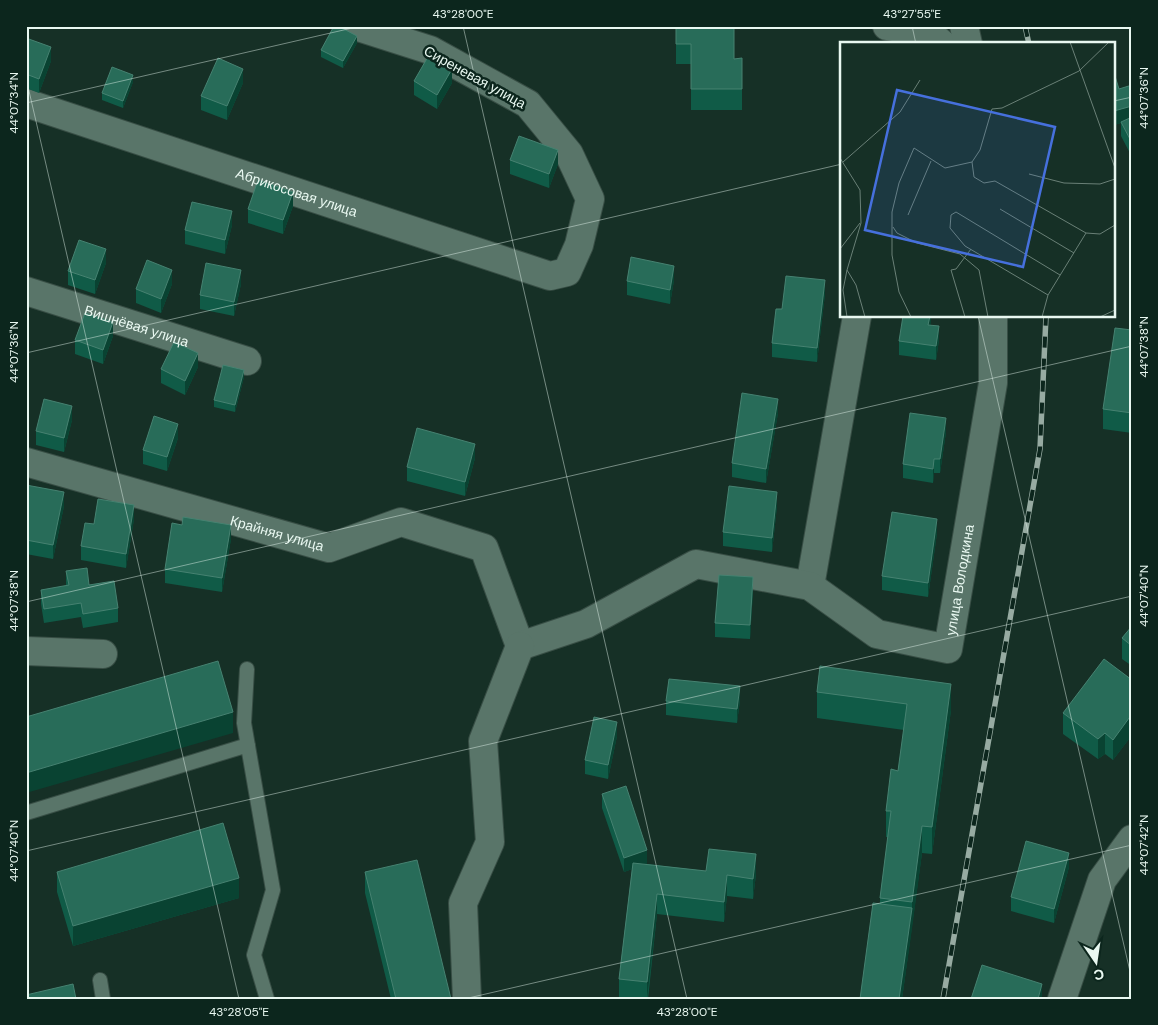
<svg xmlns="http://www.w3.org/2000/svg" width="1158" height="1025" font-family="'DM Sans',sans-serif">
  <style>
    .lines { fill: none; stroke-linecap: round; stroke-linejoin: round }
    .lane-casing { stroke: #384e45; stroke-width: 16 }
    .street-casing { stroke: #384e45; stroke-width: 30 }
    .lane { stroke: #597569; stroke-width: 14 }
    .street { stroke: #597569; stroke-width: 28 }
    .rail-casing { stroke: #97aba2; stroke-width: 5.5 }
    .rail { stroke: #0c261d; stroke-width: 4; stroke-dasharray: 11; stroke-linecap: butt }
    .wall { fill: #105b47 }
    .shaded-wall { fill: #094332 }
    .building { fill: #286c59; stroke: #468271 }
    .ticks { fill: none; stroke: #e9f8f1; stroke-width: 1; stroke-opacity: 0.45 }
    .labels { text-anchor: middle; stroke-width: 5; stroke-linejoin: round; paint-order: stroke }
    .street-label { font-size: 14px; fill: #e9f8f1; stroke: #0c261d }
    .inset-road { fill: none; stroke: #6a8077; stroke-width: 1 }
    .view { fill: #4670dd; fill-opacity: 0.15; stroke: #4670dd; stroke-width: 2.5 }
    .inset-edge { fill: none; stroke: #e9f8f1; stroke-width: 2.5 }
    .neatline { fill: none; stroke: #e9f8f1; stroke-width: 2 }
    .ticks-label { font-size: 12px; text-anchor: middle; fill: #e9f8f1 }
  </style>
  <rect width="100%" height="100%" fill="#163026"/>
  <g class="lines">
    <g class="lane-casing">
      <path id="lane" d="M247,669L244,723L273,890L254,955L267,999
        M26,813L248,745
        M100,980L103,999"/>
    </g>
    <g class="street-casing">
      <g id="street">
        <path d="M887,26L929,33L942,44"/>
        <path d="M964,26L968,44"/>
        <path id="s1" d="M26,103L550,276L567,272L579,245L590,199L569,154L528,104L430,50L355,26"/>
        <path id="s2" d="M26,291L247,361"/>
        <path id="s3" d="M26,462L329,548L401,522L484,548L520,646"/>
        <path d="M810,586L857,316"/>
        <path id="s4" d="M520,646L586,624L696,564L810,586L877,634L948,649L993,383V316"/>
        <path d="M26,651L103,654"/>
        <path d="M467,999L463,903L490,842L483,741L520,646"/>
        <path d="M1062,999L1102,880L1132,839"/>
      </g>
    </g>
    <use href="#lane" class="lane"/>
    <use href="#street" class="street"/>
    <g class="rail-casing">
      <path id="rail" d="M1025,26L1029,44
        M943,999L1040,449L1046,316"/>
    </g>
    <use href="#rail" class="rail"/>
  </g>
  <path class="wall" d="M676,26L734,59L742,58V110H691V64H676Z
    M26,38L51,61L39,93L26,88Z
    M357,43L343,68L321,57V50Z
    M414,81L452,83L437,109L414,95Z
    M133,82L123,108L102,100V93Z
    M243,83L227,120L201,110V96Z
    M1132,85V157L1121,136V123L1114,125L1119,89Z
    M510,160L558,164L549,188L510,174Z
    M293,206L283,234L248,223V209Z
    M232,225L225,254L185,244V230Z
    M106,263L95,294L68,285V271Z
    M674,280L670,304L627,295V281Z
    M172,284L161,313L136,303V289Z
    M241,284L234,316L200,309V295Z
    M825,294L817,362L772,357V343L782,309Z
    M931,316L930,325L939,340L936,360L899,355V341Z
    M1132,330V433L1103,429V409Z
    M113,336L103,364L75,354V340Z
    M198,367L185,395L161,383V369Z
    M244,377L235,412L214,407V400Z
    M778,413L766,483L732,477V463Z
    M72,420L64,452L36,445V431Z
    M946,432L940,473H934L933,483L903,478V464Z
    M178,438L167,471L143,464V450Z
    M475,458L465,496L407,481V467Z
    M26,485L64,506L53,559L26,554Z
    M777,506L772,552L723,546V532Z
    M134,519L126,568L81,560V546L94,524Z
    M182,525L231,539L222,592L165,583V569Z
    M937,533L928,597L882,590V576Z
    M66,571L89,585L118,608V622L83,628L81,617L44,623L41,604V590L66,586Z
    M753,591L750,639L715,637V623Z
    M1132,626V666L1122,659V638Z
    M820,666L951,710L932,854L922,853L902,999H860L880,904V898L888,837H886V811L898,771L904,730L817,718V692Z
    M1132,680V735L1113,760L1105,754L1098,759L1063,734V713Z
    M740,700L737,723L666,715V701Z
    M617,736L608,779L585,774V760Z
    M602,794L647,864L706,871L756,874L753,899L727,896L724,922L657,914L648,999H619V979L632,869L624,872L602,808Z
    M1069,867L1054,923L1011,911V897Z
    M57,872L239,898L73,946L57,892Z
    M365,872L451,999H391L365,893Z"/>
  <path class="shaded-wall" d="M357,36V43L343,68V61Z
    M51,47V61L39,93V79Z
    M243,69V83L227,120V106Z
    M452,69V83L437,109V95Z
    M133,75V82L123,108V101Z
    M1132,106V120L1114,125V111Z
    M558,150V164L549,188V174Z
    M293,192V206L283,234V220Z
    M232,211V225L225,254V240Z
    M106,249V263L95,294V280Z
    M674,266V280L670,304V290Z
    M172,270V284L161,313V299Z
    M241,270V284L234,316V302Z
    M825,280V294L817,362V348Z
    M930,316H931V322L928,339V325Z
    M113,322V336L103,364V350Z
    M939,326V340L936,360V346Z
    M198,353V367L185,395V381Z
    M244,370V377L235,412V405Z
    M778,399V413L766,483V469Z
    M72,406V420L64,452V438Z
    M946,418V432L940,473V459Z
    M178,424V438L167,471V457Z
    M475,444V458L465,496V482Z
    M934,459V473L933,483V469Z
    M64,492V506L53,559V545Z
    M777,492V506L772,552V538Z
    M134,505V519L126,568V554Z
    M937,519V533L928,597V583Z
    M231,525V539L222,592V578Z
    M753,577V591L750,639V625Z
    M951,684V710L932,854V827Z
    M740,686V700L737,723V709Z
    M233,712V733L26,793V773Z
    M1132,714V735L1113,760V740Z
    M617,722V736L608,779V765Z
    M1105,733V754L1098,759V739Z
    M922,826V853L912,929V902Z
    M647,850V864L624,872V858Z
    M1069,853V867L1054,923V909Z
    M756,854V874L753,899V879Z
    M727,875V896L724,922V902Z
    M239,878V898L73,946V926Z
    M657,894V914L647,999V982Z
    M912,908V929L902,999H899Z
    M1042,984V999H1038Z"/>
  <path class="building" d="M334,26H338L357,36L343,61L321,50Z
    M676,26H734V59L742,58V89H691V44H676Z
    M26,38L51,47L39,79L26,74Z
    M429,55L452,69L437,95L414,81Z
    M218,58L243,69L227,106L201,96Z
    M112,67L133,75L123,101L102,93Z
    M1114,73L1119,89L1132,85V106L1114,111Z
    M1132,117V143L1121,122Z
    M519,136L558,150L549,174L510,160Z
    M258,180L293,192L283,220L248,209Z
    M192,202L232,211L225,240L185,230Z
    M79,240L106,249L95,280L68,271Z
    M631,257L674,266L670,290L627,281Z
    M147,260L172,270L161,299L136,289Z
    M206,263L241,270L234,302L200,295Z
    M786,276L825,280L817,348L772,343L776,309H782Z
    M85,313L113,322L103,350L75,340Z
    M903,316H930L928,325L939,326L936,346L899,341Z
    M1115,328L1132,330V413L1103,409Z
    M174,342L198,353L185,381L161,369Z
    M223,365L244,370L235,405L214,400Z
    M742,393L778,399L766,469L732,463Z
    M44,399L72,406L64,438L36,431Z
    M910,413L946,418L940,459H934L933,469L903,464Z
    M154,416L178,424L167,457L143,450Z
    M417,428L475,444L465,482L407,467Z
    M26,485L64,492L53,545L26,540Z
    M729,486L777,492L772,538L723,532Z
    M98,499L134,505L126,554L81,546L85,523L94,524Z
    M892,512L937,519L928,583L882,576Z
    M183,517L231,525L222,578L165,569L172,523L182,525Z
    M87,568L89,585L114,581L118,608L83,614L81,603L44,609L41,590L69,585L66,571Z
    M719,575L753,577L750,625L715,623Z
    M1132,626V646L1122,638Z
    M1104,659L1132,680V714L1113,740L1105,733L1098,739L1063,713Z
    M218,661L233,712L26,773V717Z
    M820,666L951,684L932,827L922,826L912,902L880,898L891,811H886L891,769L898,771L907,704L817,692Z
    M669,679L740,686L737,709L666,701Z
    M594,717L617,722L608,765L585,760Z
    M626,786L647,850L624,858L602,794Z
    M223,823L239,878L73,926L57,872Z
    M1026,841L1069,853L1054,909L1011,897Z
    M709,849L756,854L753,879L727,875L724,902L657,894L647,982L619,979L633,863L706,871Z
    M417,860L451,999H396L365,872Z
    M873,903L912,908L899,999H860Z
    M982,965L1042,984L1038,999H971Z
    M73,984L76,999H26V995Z"/>
  <path class="ticks" d="M463,26L687,999M912,26L916,44M26,78L239,999M1114,101L1132,97M26,103L361,26M978,316L1132,980M26,353L842,164M26,602L1132,346M26,851L1132,596M464,999L1132,845"/>
  <g class="labels">
    <g class="street-label">
      <text transform="translate(475 77) rotate(29)" y="5">Сиреневая улица</text>
      <text dy="5" stroke="none"><textPath href="#s1" startOffset="285">Абрикосовая улица</textPath></text>
      <text dy="5" stroke="none"><textPath href="#s2" startOffset="116">Вишнёвая улица</textPath></text>
      <text dy="5" stroke="none"><textPath href="#s3" startOffset="261">Крайняя улица</textPath></text>
      <text dy="5" stroke="none"><textPath href="#s4" startOffset="536">улица Володкина</textPath></text>
    </g>
  </g>
  <g transform="translate(840 42)">
    <rect width="275" height="275" fill="#163026"/>
    <path class="inset-road" d="M230,0L275,126M0,116L20,148L21,181L7,228L16,243L25,275M3,120L60,70L80,38M132,120L140,108L152,67L162,66L239,29L269,0M132,120L134,135L144,141L155,139L246,191L260,192L275,183M189,132L224,141L260,142L275,137M160,167L234,211M68,173L91,119M53,185L57,191L77,201L120,212L139,228L148,275M0,207L20,181M208,253L125,204L110,186L111,173L116,170L220,233M7,275L3,248L7,228M71,275L59,250L52,213V170L59,141L74,106L105,126L132,120M125,275L111,228L116,227L131,207M202,275L208,253L246,191M260,275L275,268"/>
    <path class="view" d="M57,48L215,85L183,225L25,188Z"/>
    <rect width="275" height="275" class="inset-edge"/>
  </g>
  <rect width="1158" height="1025" fill="none" stroke="#0c261d" stroke-width="55"/>
  <g transform="translate(1096 962) rotate(167)" stroke="#0c261d" stroke-width="4" paint-order="stroke">
  <path d="M0-4L9 19L0 12L-9 19Z" fill="#e9f8f1"/>
  <text y="-8" font-size="14" font-weight="bold" text-anchor="middle" fill="#e9f8f1">С</text>
  </g>
  <rect x="28" y="28" width="1102" height="970" class="neatline"/>
  <g class="ticks-label">
    <text x="463" y="18">43°28'00"E</text>
    <text x="912" y="18">43°27'55"E</text>
    <text transform="translate(1144 98) rotate(-90)" y="4">44°07'36"N</text>
    <text transform="translate(14 103) rotate(-90)" y="4">44°07'34"N</text>
    <text transform="translate(1144 347) rotate(-90)" y="4">44°07'38"N</text>
    <text transform="translate(14 352) rotate(-90)" y="4">44°07'36"N</text>
    <text transform="translate(1144 596) rotate(-90)" y="4">44°07'40"N</text>
    <text transform="translate(14 601) rotate(-90)" y="4">44°07'38"N</text>
    <text transform="translate(1144 845) rotate(-90)" y="4">44°07'42"N</text>
    <text transform="translate(14 851) rotate(-90)" y="4">44°07'40"N</text>
    <text x="239" y="1016">43°28'05"E</text>
    <text x="687" y="1016">43°28'00"E</text>
  </g>
</svg>
